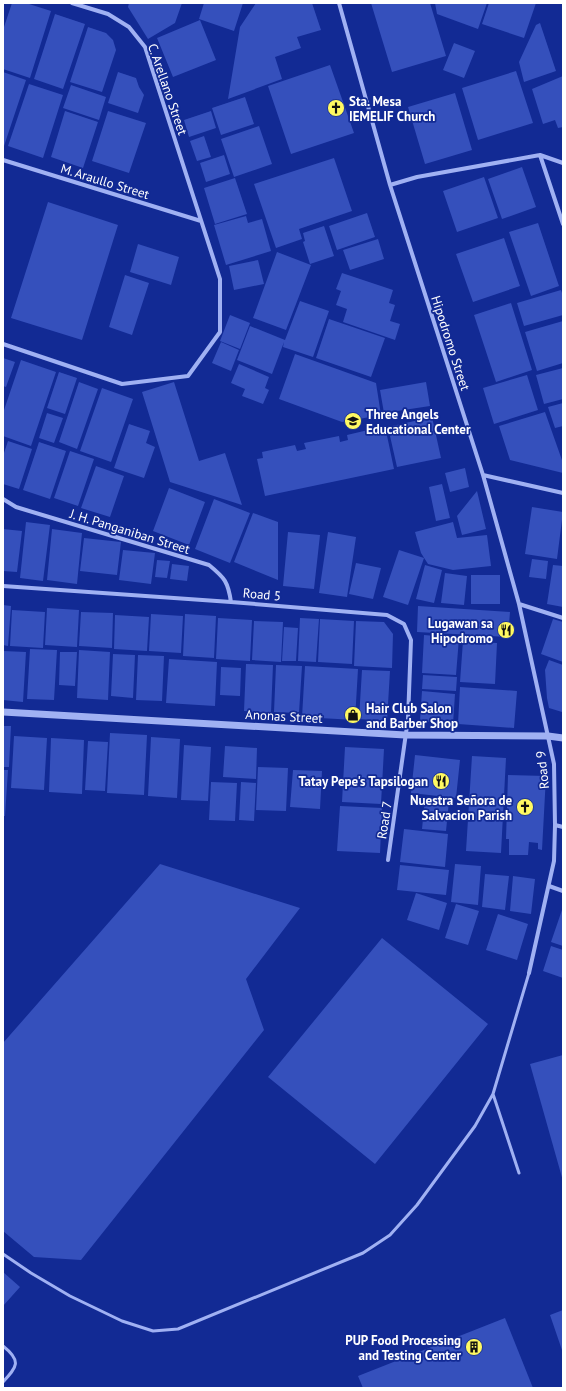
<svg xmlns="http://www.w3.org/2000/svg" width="566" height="1391" font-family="'PT Sans',sans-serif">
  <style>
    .building { fill: #3550bc }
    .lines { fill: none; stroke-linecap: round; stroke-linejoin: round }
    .service { stroke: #a0b1f3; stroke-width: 3 }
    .minor { stroke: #a0b1f3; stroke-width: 4 }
    .tertiary { stroke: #a0b1f3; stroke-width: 7 }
    .labels { text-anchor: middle; stroke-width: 3.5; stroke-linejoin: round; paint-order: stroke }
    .street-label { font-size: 13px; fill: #fff; stroke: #122a94 }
    .poi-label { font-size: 13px; font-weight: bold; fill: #fff; stroke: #122a94; text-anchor: end }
  </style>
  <rect width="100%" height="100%" fill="#122a94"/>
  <path class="building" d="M12,3H26L51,11L30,78L3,69V30Z
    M129,3H182L175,23L148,39L128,7Z
    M204,3H243L234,31L199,19Z
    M256,3H312L321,30L297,37L301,48L275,57L282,79L228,99L240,27Z
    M371,3H430L446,56L392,72Z
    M435,3H487L478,29L437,14Z
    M489,3H536L524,38L482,24Z
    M55,14L85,24L63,89L34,79Z
    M200,20L216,60L173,77L157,38Z
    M540,23L556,71L524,82L519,62L536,25Z
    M88,27L106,33L113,40L116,50L102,92L70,82Z
    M454,43L475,51L464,78L443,70Z
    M330,65L354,133L291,154L268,86Z
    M516,71L533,123L478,140L462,88Z
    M3,72L26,80L3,149Z
    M118,72L136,78L139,87L144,95L138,113L108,103Z
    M563,76V127L558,128L555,120L543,124L532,89Z
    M29,84L63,95L43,158L8,146Z
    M71,85L106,97L99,120L63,108Z
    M455,93L472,150L425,164L408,107Z
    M245,97L254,124L221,135L212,108Z
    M65,111L98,122L83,168L51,157Z
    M108,111L146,123L129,173L92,161Z
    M211,111L216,128L189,137L184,120Z
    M259,126L272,164L234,177L221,139Z
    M204,136L211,157L197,161L190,141Z
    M224,155L230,174L206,182L200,163Z
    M334,158L352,211L299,229L302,239L276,248L254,184Z
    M522,167L536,207L502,219L488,179Z
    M484,177L498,218L457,232L443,191Z
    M235,178L247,214L215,224L204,188Z
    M48,202L118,225L82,340L11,318Z
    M367,213L375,237L337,250L329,226Z
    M246,216L248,223L262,219L271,251L226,265L214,225Z
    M538,223L559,286L531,296L509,232Z
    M324,226L334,256L310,264L303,242L305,241L303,233Z
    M504,238L520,286L473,302L456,254Z
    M378,239L384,259L350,270L343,250Z
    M138,244L179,257L171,285L130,272Z
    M277,252L311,265L286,330L253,318Z
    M258,260L264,284L234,290L229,266Z
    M342,273L393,290L389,303L395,305L390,321L400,324L395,340L343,322L347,309L336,305L341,291L336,289Z
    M125,275L149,283L132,335L109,327Z
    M561,290L563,296V315L524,326L517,303Z
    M300,301L329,311L313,357L283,347L284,342L272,374L237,360L250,326L285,340Z
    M511,303L532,370L496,382L474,315Z
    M230,315L250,323L240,349L220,341Z
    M329,319L385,338L371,377L316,358Z
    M563,321V363L537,371L525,332Z
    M221,342L239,350L231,371L212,363Z
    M295,354L376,383L381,415L342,422L279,399Z
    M3,358L15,362L6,387L3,386Z
    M21,360L56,372L31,446L3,436V413Z
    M239,364L269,377L265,388L269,390L263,404L242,396L245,389L231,383Z
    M563,368V399L544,404L536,375Z
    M59,372L77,378L65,414L47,408Z
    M527,375L538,410L494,424L483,388Z
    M79,382L98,389L77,449L59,442Z
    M174,382L199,461L225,453L242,505L170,482L142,392Z
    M426,382L430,406L384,413L380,390Z
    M102,388L133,399L111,462L80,451Z
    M563,403V426L555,428L548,407Z
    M545,412L563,463V473L510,460L499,426Z
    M47,413L63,418L54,443L39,438Z
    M432,417L441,458L397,467L388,427Z
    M129,424L150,431L146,443L155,447L144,478L114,468Z
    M385,426L394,469L265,496L257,459L263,458L262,452L295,445L297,451L306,449L304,443L339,436L340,442L348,440L347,435Z
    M8,441L32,449L19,489L3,484V456Z
    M39,442L66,451L50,499L23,490Z
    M70,451L94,459L78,506L54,498Z
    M96,466L124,476L110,517L81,508Z
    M465,468L469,487L450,492L445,473Z
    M442,484L450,518L436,521L429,487Z
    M169,488L205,502L189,545L153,531Z
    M477,491L486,529L462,535L457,516Z
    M214,499L250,513L230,563L195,549Z
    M532,507L563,512L557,559L525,554Z
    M253,513L278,522V580L234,562Z
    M26,522L50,525L43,581L20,578Z
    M453,522L457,538L487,535L491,566L453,570L428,564L421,553L415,532Z
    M3,529L22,531L17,572L3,571Z
    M52,529L82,533L77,584L47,580Z
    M288,532L320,535L314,589L283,586Z
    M328,532L356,537L347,597L319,593Z
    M84,538L121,542L117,575L80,571Z
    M123,550L155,553L151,584L119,580Z
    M399,550L424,558L408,605L383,597Z
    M532,559L548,561L546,579L529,577Z
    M157,560L170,561L167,578L155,577Z
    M356,563L381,568L373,599L349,594Z
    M172,564L189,566L187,581L170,579Z
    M425,565L442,570L434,603L416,599Z
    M553,565L563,566V607L547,604Z
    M445,573L467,576L464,605L441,603Z
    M471,575H500V604H471Z
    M3,605L11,606L8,646L3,645Z
    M418,606L510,612L508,637L417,632Z
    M47,608L79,610L77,647L45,645Z
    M12,610L45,612L43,648L10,646Z
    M81,612L113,613L112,648L79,646Z
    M151,614L183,616L181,653L149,651Z
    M185,614L216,616L214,658L183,656Z
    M115,615L149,617L147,651L114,649Z
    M218,618L252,620L250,661L216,659Z
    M300,618L319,619L316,662L298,661Z
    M320,619L354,621L352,664L318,662Z
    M553,619L563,622V662L541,654Z
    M254,621L283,622L281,662L252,660Z
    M356,621L384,622L393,634L392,668L354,666Z
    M284,627L298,628L296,661H282Z
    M424,635L459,638L456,675L422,673Z
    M463,641L497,643L495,684L460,682Z
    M30,649L57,650L54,700L27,699Z
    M79,650L110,652L108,700L77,698Z
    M3,651L26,652L23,702L3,700Z
    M60,652H77L75,686L59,685Z
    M113,654L135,655L133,698L111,696Z
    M138,655L164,656L162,701L136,700Z
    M169,659L217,662L215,706L166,703Z
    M549,660L563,665L562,712L549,708L547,698L545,670Z
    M246,664L273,665L271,713L244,711Z
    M276,665L302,666L299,713L274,712Z
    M305,666L358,669L355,720L302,717Z
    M221,667L241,668L240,696L220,695Z
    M362,670L390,671L387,721L359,719Z
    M423,675L457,677L456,691L422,689Z
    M460,687L517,691L514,728L458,724Z
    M422,691L455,694L453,724L420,721Z
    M3,726H11L9,767H3Z
    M110,733L147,735L144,795L107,793Z
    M14,736L47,738L44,790L11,788Z
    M151,737L180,739L177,798L148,796Z
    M51,738L84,740L82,794L49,792Z
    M88,741L108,742L105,791L85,790Z
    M184,745L211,747L208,801L181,800Z
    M225,746L257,748L256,779L223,777Z
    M345,747L384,749L381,804L342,802Z
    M415,755L460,760L456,798L411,793Z
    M472,756L506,758L501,853L466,851Z
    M258,767L288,768L286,811L256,810Z
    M3,770H8L5,816H3Z
    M293,770L322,771L320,809L290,807Z
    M508,775L546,776L542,850L538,849V843L529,842L528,855H509V839H506Z
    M211,782L237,783L235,821L209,820Z
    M241,782L256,783L254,821L239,820Z
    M425,799L449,801L446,831L422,829Z
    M340,806L382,808L380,853L337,851Z
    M404,829L448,834L445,867L400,862Z
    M160,864L300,908L246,979L264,1030L81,1260L34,1257L3,1231V1043Z
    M455,864L481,866L478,905L451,902Z
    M400,865L449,870L446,895L397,890Z
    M485,874L509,876L505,910L482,907Z
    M513,876L535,879L531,914L510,911Z
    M416,893L447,903L439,930L407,920Z
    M456,904L479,911L468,945L445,938Z
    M563,907V946L551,942Z
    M498,914L528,924L517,960L486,950Z
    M382,938L488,1024L375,1164L268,1077Z
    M551,946L563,950V978L543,971Z
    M563,1055V1181L530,1064Z
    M3,1272L20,1287L3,1306Z
    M563,1310V1353L550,1315Z
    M505,1318L533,1388H363L358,1376Z"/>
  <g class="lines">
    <path class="service" d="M493,1094L519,1173
      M3,1254L31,1273L70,1296L122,1321L153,1331L178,1329L363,1253L390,1235L417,1205L475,1126L493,1094L529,973
      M3,1346C22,1361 17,1367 3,1382"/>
    <path class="minor" d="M339,3L390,185L483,475L519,604L554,764L555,825L554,861L529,973
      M540,155L563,224
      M3,160L201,221
      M390,185L417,177L540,155L563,163
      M3,344L122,384L188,376L220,332V279L145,47L129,27L108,14L72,3
      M483,475L563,493
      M3,499L16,507L209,565C225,578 228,582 231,602
      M3,586L231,602L387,615L404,624L411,640L408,719L388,860
      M519,604L563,618
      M555,825L563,827
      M549,886L563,891"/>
    <path class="tertiary" d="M3,712L405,735L548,736L563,738"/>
  </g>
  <defs>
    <g id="church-disc" transform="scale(0.9)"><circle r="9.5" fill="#fff962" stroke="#122a94"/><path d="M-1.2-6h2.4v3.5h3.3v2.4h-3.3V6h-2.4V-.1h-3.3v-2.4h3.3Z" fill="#111"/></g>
    <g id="school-disc" transform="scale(0.9)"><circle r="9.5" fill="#fff962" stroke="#122a94"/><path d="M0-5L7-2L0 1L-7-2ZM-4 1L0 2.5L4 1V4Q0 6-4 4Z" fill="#111"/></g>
    <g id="restaurant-disc" transform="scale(0.9)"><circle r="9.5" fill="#fff962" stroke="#122a94"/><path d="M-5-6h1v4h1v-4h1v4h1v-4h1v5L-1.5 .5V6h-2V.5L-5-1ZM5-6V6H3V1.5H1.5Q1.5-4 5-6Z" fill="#111"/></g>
    <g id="shop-disc" transform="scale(0.9)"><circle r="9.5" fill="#fff962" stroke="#122a94"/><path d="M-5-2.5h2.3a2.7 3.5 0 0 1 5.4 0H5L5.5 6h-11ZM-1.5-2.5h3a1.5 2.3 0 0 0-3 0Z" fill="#111"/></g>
    <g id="building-disc" transform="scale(0.9)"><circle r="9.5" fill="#fff962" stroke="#122a94"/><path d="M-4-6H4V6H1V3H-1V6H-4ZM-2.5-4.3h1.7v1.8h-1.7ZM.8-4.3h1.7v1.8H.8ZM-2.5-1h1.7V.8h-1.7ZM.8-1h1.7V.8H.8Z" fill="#111"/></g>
  </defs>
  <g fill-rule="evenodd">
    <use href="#church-disc" x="336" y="108"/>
    <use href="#school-disc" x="353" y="421"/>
    <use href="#restaurant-disc" x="506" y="630"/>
    <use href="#shop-disc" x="353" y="715"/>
    <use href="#restaurant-disc" x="441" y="781"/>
    <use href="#church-disc" x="525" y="807"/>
    <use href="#building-disc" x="474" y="1347"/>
  </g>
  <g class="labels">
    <g class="street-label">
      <text transform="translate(168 89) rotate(71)" y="5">C. Arellano Street</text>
      <text transform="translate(105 181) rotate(17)" y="5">M. Araullo Street</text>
      <text transform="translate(451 343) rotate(72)" y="5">Hipodromo Street</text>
      <text transform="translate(130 531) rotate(17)" y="5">J. H. Panganiban Street</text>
      <text transform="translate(262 594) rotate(5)" y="5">Road 5</text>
      <text transform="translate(284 716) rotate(3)" y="5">Anonas Street</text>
      <text transform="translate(542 770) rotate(-96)" y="5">Road 9</text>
      <text transform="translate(384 820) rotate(-81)" y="5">Road 7</text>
    </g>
    <g class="poi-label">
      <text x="349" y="106" text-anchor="start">Sta. Mesa<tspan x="349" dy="15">IEMELIF Church</tspan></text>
      <text x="366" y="419" text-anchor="start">Three Angels<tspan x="366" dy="15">Educational Center</tspan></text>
      <text x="493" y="628">Lugawan sa<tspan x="493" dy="15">Hipodromo</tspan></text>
      <text x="366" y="713" text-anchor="start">Hair Club Salon<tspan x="366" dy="15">and Barber Shop</tspan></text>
      <text x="428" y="786">Tatay Pepe's Tapsilogan</text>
      <text x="512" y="805">Nuestra Señora de<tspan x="512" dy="15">Salvacion Parish</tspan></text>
      <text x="461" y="1345">PUP Food Processing<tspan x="461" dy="15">and Testing Center</tspan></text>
    </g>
  </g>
  <rect width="566" height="1391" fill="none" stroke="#ffffff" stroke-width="8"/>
</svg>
